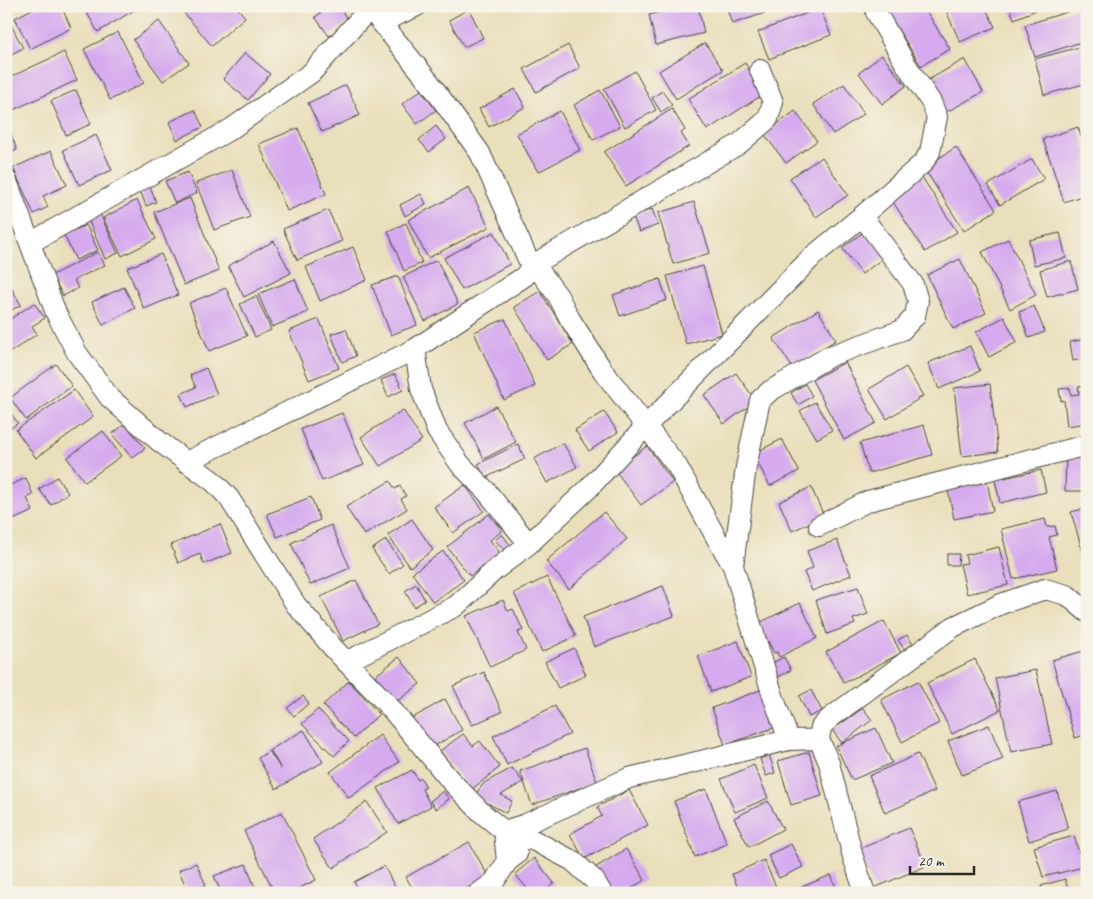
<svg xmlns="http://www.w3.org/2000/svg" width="1093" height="899" font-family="Caveat,sans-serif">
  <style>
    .building { fill: #d5aaee }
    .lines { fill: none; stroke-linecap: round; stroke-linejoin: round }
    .street-casing { stroke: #484641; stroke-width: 22 }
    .street { stroke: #fff; stroke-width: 20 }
  </style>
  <rect width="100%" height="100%" fill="#f7f3e8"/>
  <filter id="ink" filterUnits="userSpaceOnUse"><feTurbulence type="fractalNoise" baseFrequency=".02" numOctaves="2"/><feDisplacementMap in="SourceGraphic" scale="10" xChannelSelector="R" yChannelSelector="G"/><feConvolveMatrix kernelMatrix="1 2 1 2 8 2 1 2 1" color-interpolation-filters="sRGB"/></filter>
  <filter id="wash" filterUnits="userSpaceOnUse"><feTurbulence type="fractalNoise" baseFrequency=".0096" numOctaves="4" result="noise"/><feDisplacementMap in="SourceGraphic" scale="20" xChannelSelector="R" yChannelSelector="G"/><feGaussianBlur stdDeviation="1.12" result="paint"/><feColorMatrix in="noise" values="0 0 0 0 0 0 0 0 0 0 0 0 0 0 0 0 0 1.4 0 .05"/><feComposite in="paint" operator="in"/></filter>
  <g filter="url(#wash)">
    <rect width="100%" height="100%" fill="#e9dfbb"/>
    <g id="blocks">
      <path class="building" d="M38,6H61L71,28L30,49L15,18Z
        M83,6H141L98,32Z
        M178,6H236L245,17L212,46Z
        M330,6H338L349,21L329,36L315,17Z
        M684,6H698L704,33L656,45L649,15Z
        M726,6H766L768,12L732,24Z
        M887,6H923L950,49L921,66L885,8Z
        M944,6H985L995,27L960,42Z
        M1009,6H1046L1014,19Z
        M820,8L831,35L769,59L758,32Z
        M1080,8L1087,30V40L1035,57L1025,25Z
        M469,9L483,38L464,47L449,20Z
        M8,19L23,48L6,57V20Z
        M159,21L189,63L163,81L133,40Z
        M118,32L144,83L110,100L84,49Z
        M705,43L723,70L676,99L659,71Z
        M568,45L580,68L536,92L524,69Z
        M1087,45V83L1044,95L1035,59Z
        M64,52L77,80L7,113L6,79Z
        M245,53L270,74L248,100L223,79Z
        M882,55L906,86L882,104L859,73Z
        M965,59L983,92L941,115L923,83Z
        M745,63L764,94L707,130L688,99Z
        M635,71L656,110L625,127L604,89Z
        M844,84L864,114L833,134L813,104Z
        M346,85L360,115L322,132L308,103Z
        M515,89L525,107L489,127L479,109Z
        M76,90L91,124L66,135L51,101Z
        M421,90L436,110L417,124L402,104Z
        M600,90L620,126L593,140L574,105Z
        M662,91L672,105L661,112L652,98Z
        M672,109L685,130L681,133L689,146L626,186L604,152Z
        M195,110L203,127L177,140L169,122Z
        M560,111L580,150L538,172L517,134Z
        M795,111L817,141L786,163L764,134Z
        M6,121L17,150L6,154Z
        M436,126L446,139L429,152L419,140Z
        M1078,127L1087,154V194L1064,202L1043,139Z
        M298,128L326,194L287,211L259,144Z
        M96,135L112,170L79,185L63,150Z
        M956,147L996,210L964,231L924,168Z
        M51,151L67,185L43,196L48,207L34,214L13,168Z
        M822,157L848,195L816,217L790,178Z
        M1032,159L1044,179L1000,205L988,185Z
        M232,170L250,217L214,230L196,183Z
        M188,172L197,193L175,203L165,181Z
        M920,174L957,232L925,252L888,194Z
        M150,186L156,202L146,206L140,190Z
        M469,188L489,227L428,258L408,220Z
        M421,194L426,204L405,216L400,205Z
        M190,198L219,271L184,285L154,212Z
        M137,200L156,239L122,256L103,218Z
        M694,202L710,253L673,264L658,213Z
        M652,209L658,225L639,232L633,216Z
        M328,210L342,241L297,260L283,229Z
        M100,214L118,253L105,259L88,219Z
        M406,223L422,263L404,271L388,231Z
        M86,225L98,250L76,260L64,235Z
        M866,230L886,256L862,274L842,248Z
        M494,232L510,264L462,290L444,258Z
        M1060,233L1066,258L1034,265L1029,240Z
        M1008,239L1036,295L1010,309L982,252Z
        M274,241L291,273L244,297L228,266Z
        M353,247L367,280L320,301L306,267Z
        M98,252L105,265L74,280L78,288L63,296L52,275Z
        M161,254L178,295L144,309L127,268Z
        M960,259L986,313L953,329L927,275Z
        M437,260L458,304L425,321L403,277Z
        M1071,261L1078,289L1047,297L1040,270Z
        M703,266L722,334L686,344L667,276Z
        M398,276L417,325L391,335L372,285Z
        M295,279L308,312L272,327L258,294Z
        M660,279L667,300L620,316L613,295Z
        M9,284L21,305L6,313V286Z
        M124,287L135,308L103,325L92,302Z
        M226,288L247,336L209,351L189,303Z
        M540,291L573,344L547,360L514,307Z
        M256,296L271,330L255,337L240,304Z
        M34,303L45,318L32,326L37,334L6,355V322Z
        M1034,306L1045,332L1029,338L1019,312Z
        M818,310L836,340L792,367L773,338Z
        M1004,317L1017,342L989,357L976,332Z
        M319,319L339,368L309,380L289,331Z
        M505,319L535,386L504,400L474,332Z
        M346,329L356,356L342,362L331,334Z
        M1087,339V358L1073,361L1070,342Z
        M970,346L980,371L939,389L928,363Z
        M845,362L876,423L844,440L812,380Z
        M56,364L72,386L26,420L10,398Z
        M906,367L923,396L887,419L869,389Z
        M206,368L217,394L187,407L181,394L196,387L190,375Z
        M736,373L756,401L724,424L704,395Z
        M395,374L403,390L388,397L381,380Z
        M805,384L812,396L798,405L791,393Z
        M990,384L998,452L962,456L954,388Z
        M1087,386V423L1067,426L1064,400L1061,401L1059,389L1070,388L1071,395L1079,394L1078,387Z
        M74,390L93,417L36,458L16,430Z
        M815,402L832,430L817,439L800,411Z
        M496,406L516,442L484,459L465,423Z
        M6,407L18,423L6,431Z
        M403,410L422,440L380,466L361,437Z
        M604,412L618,432L589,451L575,430Z
        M342,413L364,465L322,481L301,429Z
        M125,424L145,448L132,458L112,434Z
        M924,425L932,455L869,473L860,443Z
        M103,431L121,456L85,482L67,458Z
        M782,439L799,471L770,486L753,454Z
        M563,443L577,467L547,483L534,459Z
        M518,444L525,459L485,478L478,464Z
        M647,446L673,482L641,505L615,470Z
        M1066,458L1087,459V491H1065Z
        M1041,470L1046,492L1000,503L995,480Z
        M57,477L68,493L51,505L39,489Z
        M26,478L33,495L27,498L33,511L6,523V487Z
        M390,481L395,489L400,486L406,496L401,499L407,509L364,535L346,507Z
        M987,482L993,511L954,519L948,490Z
        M465,485L484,511L453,533L434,507Z
        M811,487L824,516L792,531L779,502Z
        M311,497L320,520L277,537L267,514Z
        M1087,508V563H1086L1071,512Z
        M604,512L627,539L569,589L546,561Z
        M489,514L502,531L490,540L500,553L470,576L447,547Z
        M412,519L433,550L410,567L388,535Z
        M1045,519L1047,527L1055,526L1057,535L1049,537L1057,569L1013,579L1001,529Z
        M220,524L232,553L204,564L200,554L178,563L171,545Z
        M331,525L350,568L310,585L291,543Z
        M502,534L511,546L505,551L495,540Z
        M386,540L403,564L389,574L372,549Z
        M837,540L851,575L812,591L804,572L813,568L807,551Z
        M999,547L1008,585L967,594L960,564L967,563L965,555Z
        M443,551L464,580L433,602L412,573Z
        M947,554H959L958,565H947Z
        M547,577L576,636L542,652L514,593Z
        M356,580L378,624L343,641L321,597Z
        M416,584L425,600L414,607L405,591Z
        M663,586L674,616L594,647L583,617Z
        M858,587L868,614L853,619L855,624L827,634L816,600Z
        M503,600L508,611L513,609L523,630L518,632L526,650L490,667L466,616Z
        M800,603L817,638L779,657L777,652L774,653L759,623Z
        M884,621L901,653L844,683L826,652Z
        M907,635L913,644L904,649L898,640Z
        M738,641L751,677L711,692L698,656Z
        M574,648L586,675L558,688L545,662Z
        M1087,650V734L1075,738L1052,660Z
        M399,657L420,684L396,702L375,676Z
        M784,657L791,670L775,679L768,665Z
        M975,659L1000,710L952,734L927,683Z
        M1036,670L1052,744L1011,752L995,678Z
        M484,672L502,712L472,725L453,686Z
        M349,681L379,714L354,738L323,705Z
        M918,681L939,723L902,742L881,700Z
        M763,689L776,727L725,745L712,708Z
        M811,690L822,711L809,717L799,696Z
        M303,696L309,703L294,716L287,708Z
        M445,699L462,730L429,749L411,719Z
        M555,706L570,734L507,765L493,736Z
        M863,708L872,720L842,743L832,730Z
        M318,709L349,741L334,756L302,724Z
        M989,725L1003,759L962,775L948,741Z
        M876,728L892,763L852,780L836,746Z
        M304,730L323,762L276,789L258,758L269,751L281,769L270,750Z
        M463,734L473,746L480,741L500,767L471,790L440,751Z
        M380,735L399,762L349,798L330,772Z
        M585,748L597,782L532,805L520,771Z
        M809,752L822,796L791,805L778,761Z
        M918,754L935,791L885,813L869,776Z
        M769,755L775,773L766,776L760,759Z
        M754,765L768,798L735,812L721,779Z
        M512,768L523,782L501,795L512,801L506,813L474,796L484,783Z
        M412,770L418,780L421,778L426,787L422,789L431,806L398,824L378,788Z
        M706,789L727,844L695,857L674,801Z
        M629,790L648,825L584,859L570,834L602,816L597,807Z
        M443,791L449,799L436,809L430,801Z
        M1057,791L1068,829L1029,841L1018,802Z
        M768,801L783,829L749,847L734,818Z
        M367,802L387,832L333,868L313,839Z
        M282,812L316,880L289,893H275L244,831Z
        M909,828L926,866L874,888L857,850Z
        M1074,836L1079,853L1084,851L1087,866L1043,877L1034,847Z
        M469,842L488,876L459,893H415L406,877Z
        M791,844L803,867L779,878L768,855Z
        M626,849L645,880L623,893H607L593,869Z
        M534,858L554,883L543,893H531L515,874Z
        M764,860L777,889L768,893H740L732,874Z
        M196,863L206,885L188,892L179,870Z
        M246,864L257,893H221L214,876Z
        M384,866L398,893H360L354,882Z
        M831,875L838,893H787Z
        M1065,879L1069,893H1043L1041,886Z"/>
    </g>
  </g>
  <g filter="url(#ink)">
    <use href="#blocks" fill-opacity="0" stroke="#484641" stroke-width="1"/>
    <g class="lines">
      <g class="street-casing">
        <path id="street" d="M368,6L430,83L480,153L531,266L538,269L558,296L570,319L603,371L677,466L717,539L733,566L773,696L789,740
          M382,22L417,6
          M6,179L56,313L77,353L110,398L160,442L214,482L229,498L296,605L335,650L388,705L450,780L482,813L504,831L535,841L573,861L594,880L602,893
          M30,243L231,129L311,73L370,8
          M415,349L421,389L437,431L460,464L487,492L529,544
          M186,462L415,349L525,276L531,266L739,144L768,119L773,102L760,70
          M819,526L868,501L1087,445
          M733,566L746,467L760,400L770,391L830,356L902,330L915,316L918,301L913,284L862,216
          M346,662L456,606L495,570L529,544L587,490L646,426L813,256L862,216L923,163L930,152L937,117L931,102L905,63L876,12L875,6
          M507,862L504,831L526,824L629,778L789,740L819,739
          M479,893L494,882L507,862L517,854
          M865,893L853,857L829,763L819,739L821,727L830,718L953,627L1001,604L1045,589L1067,595L1087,612"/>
      </g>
      <use href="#street" class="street"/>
    </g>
  </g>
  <rect width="1093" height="899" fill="none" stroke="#f7f3e8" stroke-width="25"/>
  <path d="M910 866v8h64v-8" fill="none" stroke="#2b2b2b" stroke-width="2.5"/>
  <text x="918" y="866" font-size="15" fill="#2b2b2b" stroke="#f7f3e8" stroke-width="4" paint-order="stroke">20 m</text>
</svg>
